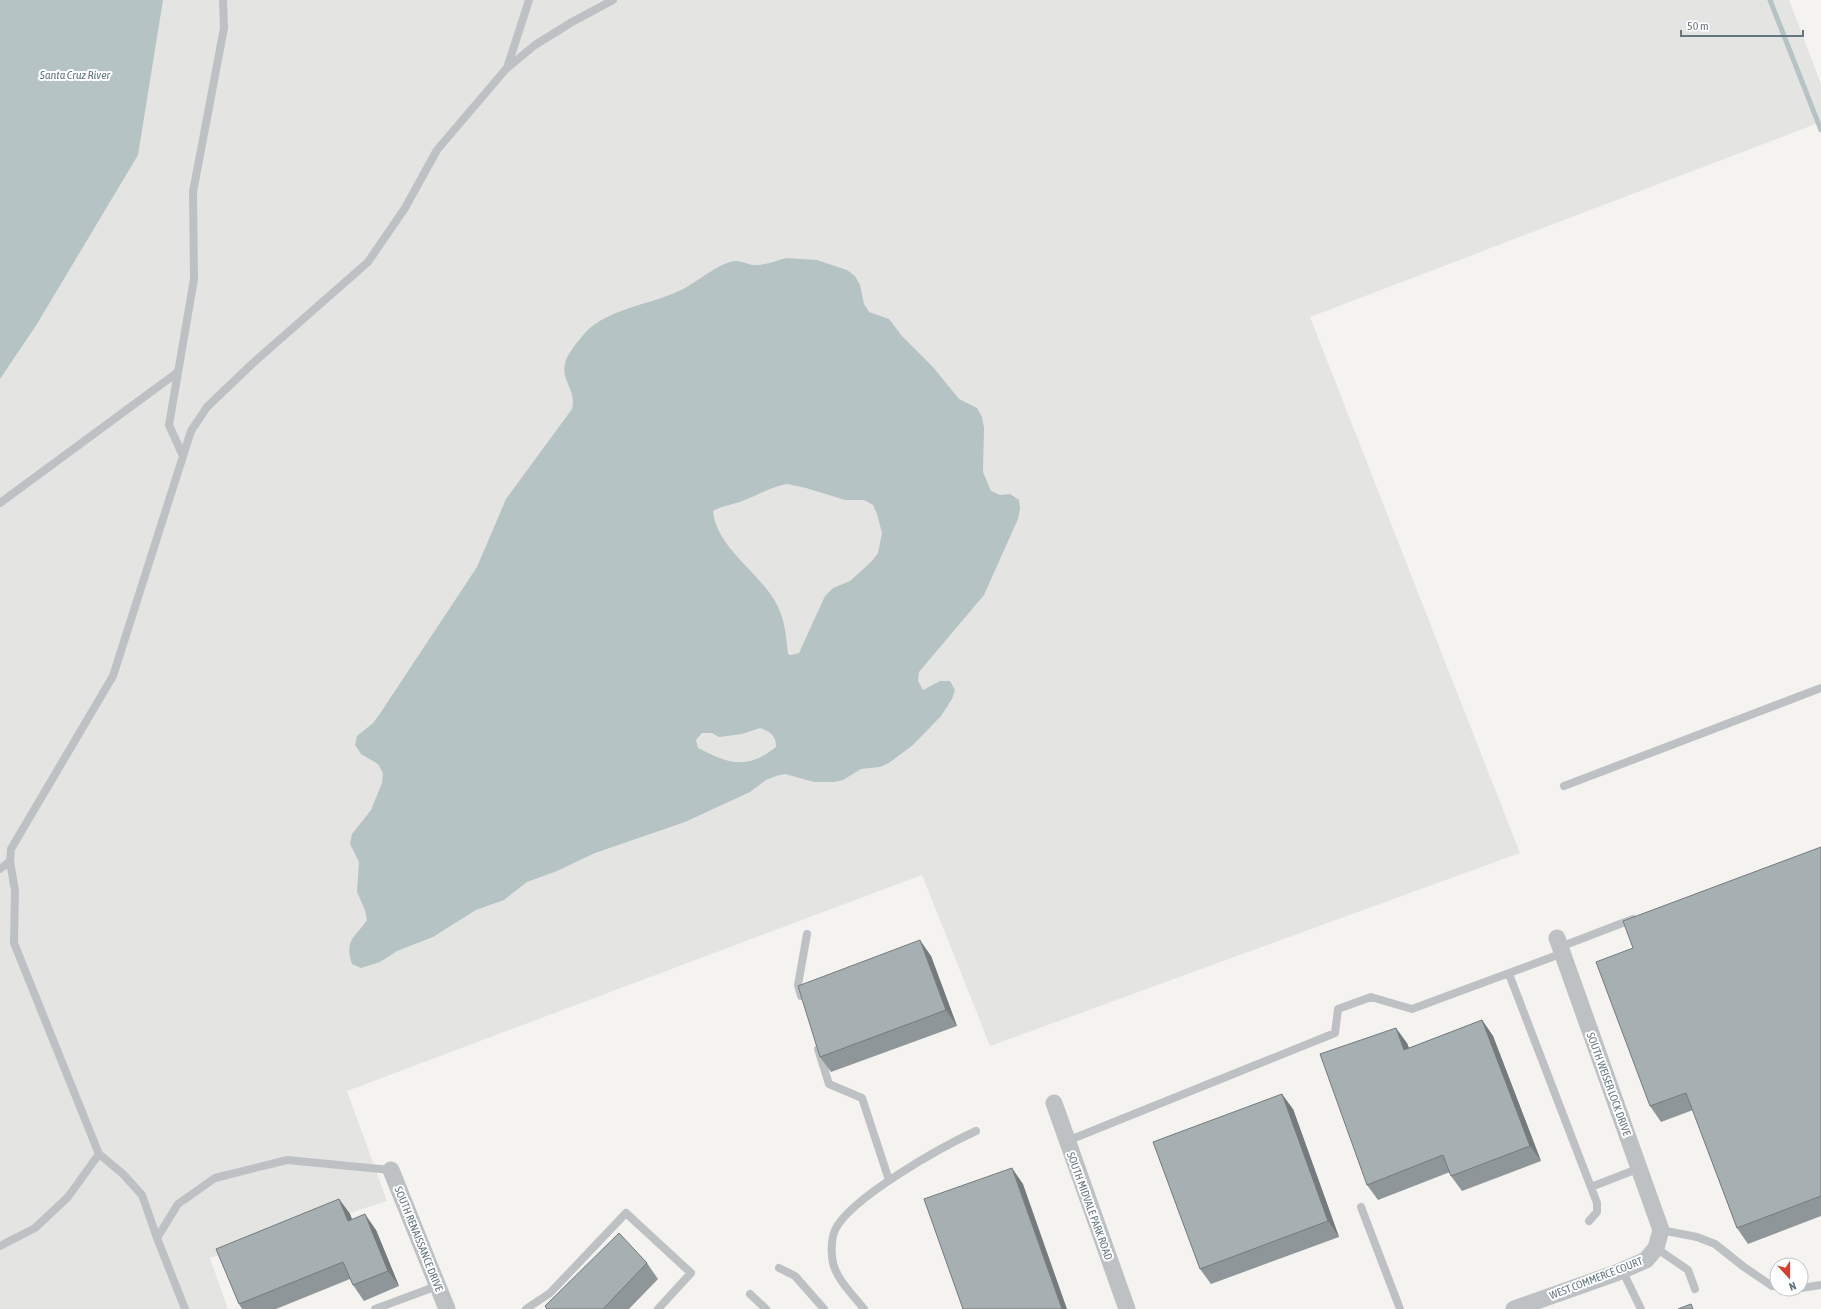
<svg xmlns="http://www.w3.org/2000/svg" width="1821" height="1309" font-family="'Asap Condensed',sans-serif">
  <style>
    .built { fill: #e4e5e3 }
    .water { fill: #b5c3c5; fill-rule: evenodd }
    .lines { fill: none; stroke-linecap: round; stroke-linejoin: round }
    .stream { stroke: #b5c3c5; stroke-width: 5 }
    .service { stroke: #bdc1c4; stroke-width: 8 }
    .minor { stroke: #bdc1c4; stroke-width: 17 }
    .wall { fill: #8f9699 }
    .shaded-wall { fill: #747a7d }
    .building { fill: #a6afb2; stroke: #747a7d }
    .labels { text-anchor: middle; stroke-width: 4; stroke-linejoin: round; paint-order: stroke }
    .street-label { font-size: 11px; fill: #64767f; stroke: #fff }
    .water-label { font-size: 12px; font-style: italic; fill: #60787c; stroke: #fff }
  </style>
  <rect width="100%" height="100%" fill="#f4f3f0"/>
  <path class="built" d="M0,0H1789L1821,84V122L1310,317L1520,853L990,1046L922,875L347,1091L387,1201L210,1258L228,1309H0Z"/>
  <path class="water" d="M0,0H163L138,155L37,324L0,379Z
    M787,258L817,260L847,270L855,276L860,285L864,304L869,312L889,319L902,336L933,367L959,399L977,408L982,417L984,428L983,472L991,491L1000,495L1010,494L1019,500L1020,509L1018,519L984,595L919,672L918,681L923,690L940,681H950L955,690L952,699L941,716L913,745L889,763L880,767L861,769L843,780L834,782H814L785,774L776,776L766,780L750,792L685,822L595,853L557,871L527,882L504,900L476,910L433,937L397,951L380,962L361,968L352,964C344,939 355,938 367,920L365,910L357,892L359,862L350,844L352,834L371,810L382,783L383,773L378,764L361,754L355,745L357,736L373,723L379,715L477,567L506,499L572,409C577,388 559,381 566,360C569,352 583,334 590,328C617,306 655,304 685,288C698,281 722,261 736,261C743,261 750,266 757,265C767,265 777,260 787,258ZM787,484L806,488L845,500H864L873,505L877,514L882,533L878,553L872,561L850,581L833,588L825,596L799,653L791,655L788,654C786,635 785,618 775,601C758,572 716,546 713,511C722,506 730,505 740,502C756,496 770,487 787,484ZM760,728C770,732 776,735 776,747C747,770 729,764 698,748L696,740L702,733H712L719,737L742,734Z"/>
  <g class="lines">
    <path class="stream" d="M1770,0L1821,130"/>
    <path class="service" d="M507,68L529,0
      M183,456L169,425L194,279L193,192L224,28L223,0
      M0,503L178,372
      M1564,786L1821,688
      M0,869L10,861L11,849L113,676L191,431L207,407L253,363L368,262L405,208L437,150L506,69L535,45L572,22L613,0
      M1560,947L1633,919
      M1509,974L1597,1203V1212L1589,1221
      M801,996L798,985L807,934
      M818,1049L829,1084L862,1098L889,1180
      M1067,1141L1335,1033L1338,1009L1371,997L1412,1009L1563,953
      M99,1154L123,1174L142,1195L157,1238
      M1591,1187L1640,1168
      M1361,1207L1400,1309
      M1661,1230L1697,1237L1715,1244L1744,1267L1772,1286H1777
      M0,1246L35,1228L68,1197L99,1154L14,943L15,891L10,861
      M1656,1248L1688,1270L1695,1289
      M779,1268L795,1276L824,1309
      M1622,1270L1641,1309
      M1801,1288L1821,1285
      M750,1294L766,1309
      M185,1309L157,1238L178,1204L215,1178L287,1160L391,1170
      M375,1309L437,1286
      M526,1309L550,1293L626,1213L691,1273L658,1309
      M864,1309C854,1296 837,1280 833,1263C831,1254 831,1239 835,1230C850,1198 943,1146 976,1131"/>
    <path class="minor" d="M1054,1103L1127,1309
      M391,1170L447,1309
      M1514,1309L1616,1273L1646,1260L1656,1248L1661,1230L1557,938"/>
  </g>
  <path class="wall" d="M1821,847V1216L1748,1244L1737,1228L1693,1110L1661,1122L1650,1106L1633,948Z
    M931,956L957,1026L831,1072L820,1057Z
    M1482,1020L1493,1036L1541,1161L1462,1191L1451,1176L1450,1172L1378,1200L1367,1185L1407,1043L1409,1048Z
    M1293,1109L1339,1237L1211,1284L1200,1269Z
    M339,1199L350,1214L352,1220L376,1230L399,1286L364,1301L353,1285L350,1279L276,1309H242L239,1304Z
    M647,1263L658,1279L629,1309H547Z"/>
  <path class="shaded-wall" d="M920,940L931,956L957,1026L946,1010Z
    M1482,1020L1493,1036L1541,1161L1530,1146Z
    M1396,1028L1407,1043L1415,1066L1404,1050Z
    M1282,1094L1293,1109L1339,1237L1328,1221Z
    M1012,1168L1023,1184L1067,1309H1062Z
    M339,1199L350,1214L359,1237L348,1221Z
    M365,1214L376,1230L399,1286L388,1271Z"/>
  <path class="building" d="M1821,847V1196L1737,1228L1686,1093L1650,1106L1596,962L1633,948L1623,921Z
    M920,940L946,1010L820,1057L798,986Z
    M1482,1020L1530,1146L1451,1176L1443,1155L1367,1185L1320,1054L1396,1028L1404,1050Z
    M1282,1094L1328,1221L1200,1269L1153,1142Z
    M1012,1168L1062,1309H963L924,1199Z
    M339,1199L348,1221L365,1214L388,1271L353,1285L343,1262L239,1304L216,1249Z
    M619,1233L647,1263L603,1309H547L545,1306Z
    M1691,1304L1693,1309H1678Z"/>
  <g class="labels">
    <g class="street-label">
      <text transform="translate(1609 1084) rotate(70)" y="4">SOUTH WEISER LOCK DRIVE</text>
      <text transform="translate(1090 1206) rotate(70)" y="4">SOUTH MIDVALE PARK ROAD</text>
      <text transform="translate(419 1239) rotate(68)" y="4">SOUTH RENAISSANCE DRIVE</text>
      <text transform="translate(1596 1278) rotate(-21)" y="4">WEST COMMERCE COURT</text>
    </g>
    <g class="water-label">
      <text x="75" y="79">Santa Cruz River</text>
    </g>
  </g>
  <g transform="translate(1789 1277) rotate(159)"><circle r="19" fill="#ffffff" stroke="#c1c8cc"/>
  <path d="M0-3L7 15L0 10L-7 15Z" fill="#d73e2c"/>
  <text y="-6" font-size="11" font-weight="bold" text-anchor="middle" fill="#64767f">N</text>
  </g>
  <path d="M1681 30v6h122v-6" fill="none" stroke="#64767f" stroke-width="2"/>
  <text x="1687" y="30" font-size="12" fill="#64767f" stroke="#ffffff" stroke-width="3" paint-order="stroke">50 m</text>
</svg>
